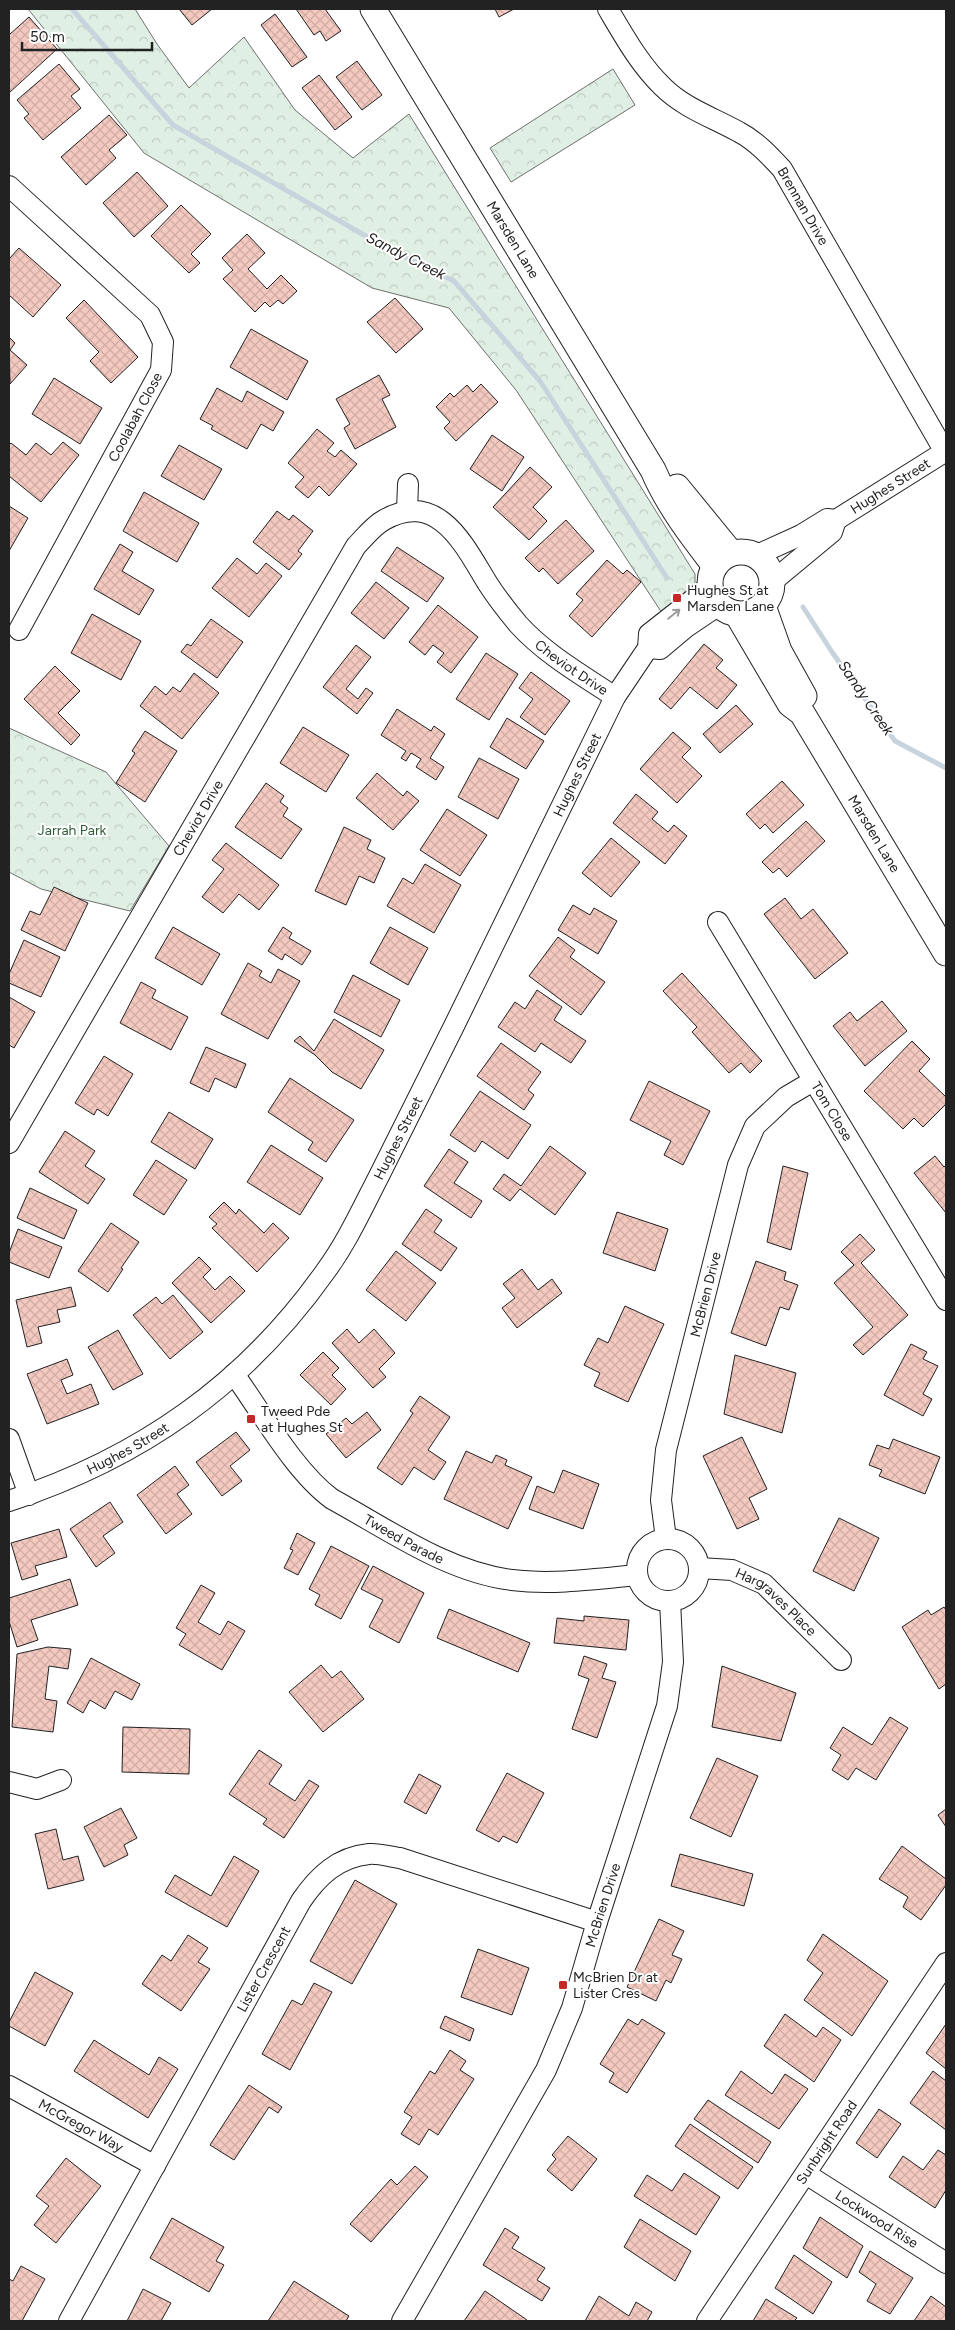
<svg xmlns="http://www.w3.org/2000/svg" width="955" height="2330" font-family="Figtree,sans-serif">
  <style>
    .forest { fill: url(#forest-crowns); stroke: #6f6f6f }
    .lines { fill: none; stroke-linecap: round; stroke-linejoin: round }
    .stream { stroke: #c7d3dd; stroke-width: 5 }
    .building { fill: url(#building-cross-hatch); stroke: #222 }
    .minor-casing { stroke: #222; stroke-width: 22 }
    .major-casing { stroke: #222; stroke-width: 27 }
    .minor { stroke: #fff; stroke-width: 20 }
    .major { stroke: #fff; stroke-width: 25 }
    .oneway { stroke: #9c9c9c }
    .poi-dot { fill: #c62828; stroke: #fff; stroke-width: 2 }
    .labels { text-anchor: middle; stroke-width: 4; stroke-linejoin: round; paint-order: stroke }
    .street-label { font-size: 14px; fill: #222; stroke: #fff }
    .poi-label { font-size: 14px; fill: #222; stroke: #fff; text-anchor: start }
    .park-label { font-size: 14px; fill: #2f5e38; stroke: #fff }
    .water-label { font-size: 15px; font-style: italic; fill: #222; stroke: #fff }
  </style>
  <defs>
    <pattern id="forest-crowns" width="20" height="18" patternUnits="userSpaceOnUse" patternTransform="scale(1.25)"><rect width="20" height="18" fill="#e0efe3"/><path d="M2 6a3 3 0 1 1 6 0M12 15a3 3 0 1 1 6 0" fill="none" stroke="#c0cdc2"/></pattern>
    <pattern id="building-cross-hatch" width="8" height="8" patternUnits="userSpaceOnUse" patternTransform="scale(1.25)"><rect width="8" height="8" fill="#f3c9c0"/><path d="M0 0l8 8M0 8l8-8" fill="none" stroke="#d0aca5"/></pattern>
  </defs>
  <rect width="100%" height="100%" fill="#fff"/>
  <path class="forest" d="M28,9H135L157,44L189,88L244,37L295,110L353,158L409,114L695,574V585L662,613L516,390L449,308L372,288L144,153Z
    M613,69L635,105L511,182L490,148Z
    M9,728L106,772L169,846L130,911L41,889L9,872Z"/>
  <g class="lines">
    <path class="stream" d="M72,9L173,125L383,246L454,281L540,381L667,578
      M803,607L832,652L895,741L946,768"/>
  </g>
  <path class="building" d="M179,9H212L192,25Z
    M296,9H325L341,31L326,41L320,31L314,35Z
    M495,9H514L499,17Z
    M275,14L307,57L292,67L261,25Z
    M29,17L57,49L9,93V35Z
    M357,61L382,95L362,110L336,77Z
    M59,64L80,89L71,96L81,108L43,140L24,118L29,114L17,100Z
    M319,75L352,117L335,130L302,88Z
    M109,115L127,135L109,150L116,158L86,185L61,157Z
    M137,172L168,206L134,237L103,203Z
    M181,205L211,234L191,254L200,263L189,273L151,236Z
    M247,234L265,253L248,269L267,289L281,275L297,291L283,304L278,300L270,307L265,302L255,312L223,279L233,270L222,258Z
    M19,248L61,285L33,317L9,295V259Z
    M395,298L423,329L396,353L367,322Z
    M84,300L138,357L111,383L90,361L99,352L66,318Z
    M251,329L308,361L287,400L230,367Z
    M9,337L15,343L10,350L27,365L10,384Z
    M379,375L390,395L382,399L396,427L355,449L344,428L350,424L336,399Z
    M54,378L102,408L80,444L32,414Z
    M481,384L498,402L456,441L444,428L450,422L436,407L450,393L454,397L467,385L473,392Z
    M217,388L242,402L247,391L284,412L273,431L261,424L247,449L211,429L213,426L200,419Z
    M317,429L334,443L327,451L335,457L341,450L357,464L329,496L319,486L308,498L295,487L304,477L288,463Z
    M492,435L524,457L502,491L470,469Z
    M63,442L79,455L41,502L9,476V445L11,443L26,455L36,443L51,455Z
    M179,445L222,469L204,500L161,476Z
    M530,467L552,487L533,507L547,521L529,540L493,507Z
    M144,492L199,523L177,562L123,531Z
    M9,506L28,518L9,551Z
    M277,511L289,520L293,515L313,531L298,551L302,554L289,570L253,542Z
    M566,520L594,551L558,584L543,568L539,572L525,558Z
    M120,544L133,552L122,571L154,590L139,615L94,589Z
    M397,547L444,578L427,602L381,571Z
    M237,558L257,574L266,563L282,576L249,617L212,588Z
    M607,560L623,574L627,570L641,582L592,637L569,616L583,600L576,594Z
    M376,582L409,608L384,639L351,613Z
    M438,605L478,637L451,673L437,662L444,653L433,645L425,655L409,642Z
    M92,614L141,641L121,680L71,653Z
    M211,619L243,642L217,678L181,652L187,644L191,646Z
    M704,644L723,660L716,668L737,685L717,709L690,687L671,709L659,699Z
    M356,645L371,657L346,689L358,699L366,688L373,693L357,714L323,687Z
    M486,653L518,674L489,720L456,699Z
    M55,666L80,691L58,713L80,735L71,745L24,699Z
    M531,672L570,701L545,735L520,717L533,699L519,688Z
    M194,673L219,693L182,739L140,706L155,686L166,695L173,687L180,692Z
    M736,705L753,724L720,753L703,734Z
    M397,709L431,731L434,726L445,734L430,758L444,767L436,780L416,767L421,759L411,753L406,761L401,758L406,751L381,735Z
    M507,718L544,741L526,769L490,747Z
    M303,727L349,755L326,792L280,763Z
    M145,731L177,751L145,802L116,783L135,753L132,751Z
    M673,732L691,748L682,757L702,776L677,803L640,769Z
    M479,758L519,779L498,819L458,797Z
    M377,773L403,796L407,791L419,801L393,830L356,798Z
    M782,781L804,805L773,833L765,824L760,829L746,814Z
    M266,783L284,796L280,802L288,808L283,816L302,829L281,859L235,827Z
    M636,794L658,812L652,819L668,832L674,825L687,836L665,864L613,823Z
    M447,809L487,835L460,876L420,850Z
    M806,821L825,841L787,877L779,868L773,873L762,862Z
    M344,827L371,840L367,849L385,858L374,883L359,876L346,905L315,891Z
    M611,838L640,862L611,897L582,873Z
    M226,843L279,885L259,910L239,894L223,913L202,897L224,869L212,860Z
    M425,864L461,885L434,933L387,906L403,878L413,884Z
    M54,887L88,903L65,951L21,930L30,911L40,915Z
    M785,898L801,919L813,909L848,953L815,979L764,914Z
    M573,905L590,915L594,908L617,921L598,954L558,930Z
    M173,927L220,954L202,985L155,958Z
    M283,927L292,933L289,938L311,951L302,965L285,954L282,960L268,951Z
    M390,927L428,948L408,985L370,963Z
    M558,937L575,950L570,957L605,982L581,1015L529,976Z
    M24,940L60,957L41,997L9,983V974Z
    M248,963L262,971L259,976L271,983L278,969L300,981L268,1039L221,1014Z
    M682,973L762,1061L750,1073L741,1063L729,1073L692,1032L697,1027L663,991Z
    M353,975L400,1000L381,1037L334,1012Z
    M141,982L156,990L152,998L188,1017L171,1050L120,1023Z
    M537,990L562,1007L554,1020L586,1041L571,1063L541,1043L535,1052L498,1027L515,1002L525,1009Z
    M9,997L35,1012L14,1048L9,1045Z
    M882,1001L907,1031L865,1066L833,1026L850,1012L857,1021Z
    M334,1019L384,1050L361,1089L332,1072L315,1055L294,1041L300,1036L314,1051Z
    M912,1041L930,1059L919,1071L946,1097V1104L923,1127L914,1118L903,1129L864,1091Z
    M501,1043L541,1072L528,1090L534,1095L524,1110L477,1076Z
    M206,1047L246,1064L236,1088L215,1078L209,1092L190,1083Z
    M104,1056L133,1074L108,1116L97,1109L94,1115L75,1103Z
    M290,1078L354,1120L326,1162L308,1150L313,1142L268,1112Z
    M649,1081L710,1111L683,1165L664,1155L671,1141L630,1120Z
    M480,1091L531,1125L508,1159L482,1141L475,1152L450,1135Z
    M169,1112L213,1139L195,1169L151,1142Z
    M65,1131L95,1151L85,1166L105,1179L88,1204L39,1172Z
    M271,1145L323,1178L300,1215L247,1182Z
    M550,1146L586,1173L555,1215L520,1189L510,1201L493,1189L504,1174L521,1186Z
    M449,1149L468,1162L454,1183L482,1201L471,1218L424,1186Z
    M935,1156L944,1167L946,1165V1213L914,1173Z
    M156,1160L187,1180L164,1215L133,1195Z
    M783,1166L808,1173L791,1250L767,1242Z
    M30,1188L77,1210L64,1239L17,1218Z
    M224,1202L236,1214L239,1209L264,1233L273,1223L289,1238L257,1272L212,1228L217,1224L209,1217Z
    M426,1209L442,1220L434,1232L457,1248L441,1271L402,1244Z
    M617,1212L668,1229L655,1271L603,1253Z
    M111,1223L139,1242L121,1268L123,1269L108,1292L78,1271Z
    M18,1229L62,1247L49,1278L9,1262V1253Z
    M860,1234L875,1250L861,1263L908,1315L863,1355L853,1345L873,1327L834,1283L854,1265L841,1252Z
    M396,1251L436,1283L406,1321L366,1290Z
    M199,1257L211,1269L203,1277L215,1290L230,1276L245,1291L211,1323L172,1283Z
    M756,1261L786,1272L784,1280L798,1285L789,1310L780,1307L766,1346L731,1333Z
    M522,1269L538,1290L552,1279L562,1293L517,1328L502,1308L515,1298L503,1284Z
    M71,1287L76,1306L57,1310L60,1322L38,1327L42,1343L27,1347L16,1300Z
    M173,1295L203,1332L170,1359L133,1315L156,1297L162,1304Z
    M625,1306L664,1324L628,1402L594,1386L600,1373L584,1365L598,1338L608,1343Z
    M347,1329L359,1343L374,1329L395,1353L379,1369L386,1377L373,1388L332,1343Z
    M118,1330L143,1374L113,1390L88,1347Z
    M911,1344L927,1352L923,1359L938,1366L923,1394L932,1399L923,1416L884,1395Z
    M323,1352L339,1368L332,1375L346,1389L331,1405L300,1375Z
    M735,1355L796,1373L782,1433L724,1414Z
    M67,1359L73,1375L61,1380L67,1394L91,1384L99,1404L47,1424L27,1374Z
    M420,1396L450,1417L428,1450L446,1462L434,1480L414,1467L402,1485L377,1468L413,1413L410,1411Z
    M367,1412L381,1430L346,1458L326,1434L346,1418L352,1424Z
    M236,1432L250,1450L230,1466L242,1481L222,1496L196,1462Z
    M742,1437L767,1489L749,1498L759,1519L737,1529L703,1456Z
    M893,1439L940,1457L925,1494L879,1476L882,1470L869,1465L877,1445L889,1449Z
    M466,1451L492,1463L496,1455L507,1460L505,1465L532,1477L508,1529L444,1499Z
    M175,1466L189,1485L177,1494L192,1514L166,1534L137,1495Z
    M563,1470L599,1484L583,1529L529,1509L537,1486L554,1493Z
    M110,1502L123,1522L103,1536L115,1553L96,1567L70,1529Z
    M839,1518L879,1538L854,1591L813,1571Z
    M59,1529L67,1557L35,1566L38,1575L22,1580L11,1543Z
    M297,1533L315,1543L298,1575L284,1568L293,1550L290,1549Z
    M331,1546L369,1566L341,1619L315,1605L320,1595L309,1589Z
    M373,1566L424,1593L399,1643L369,1627L383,1600L361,1589Z
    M70,1579L78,1605L31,1620L38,1640L17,1647L9,1621V1598Z
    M201,1585L215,1593L198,1622L220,1635L228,1621L245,1631L222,1670L179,1645L186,1634L176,1628Z
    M944,1607L946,1610V1684L939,1689L902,1627L928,1610L931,1615Z
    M449,1609L530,1643L518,1672L437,1638Z
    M584,1616L629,1620L626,1650L554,1643L557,1618L584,1621Z
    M48,1647L71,1649L68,1669L49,1666L45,1699L57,1701L53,1732L12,1727L17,1654Z
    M584,1656L607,1664L602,1678L616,1682L597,1738L572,1729L589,1679L578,1675Z
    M91,1658L140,1684L132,1700L115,1691L105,1709L90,1700L83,1713L67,1703Z
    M321,1665L332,1678L341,1671L364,1699L323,1732L289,1692Z
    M722,1666L796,1693L781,1741L712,1727Z
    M890,1717L908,1728L876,1780L856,1768L848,1780L832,1770L841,1755L830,1748L843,1727L872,1745Z
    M123,1727L190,1729L189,1774L122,1772Z
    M259,1750L282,1765L269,1784L295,1801L309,1780L319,1786L284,1838L263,1824L267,1819L229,1794Z
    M717,1758L758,1776L731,1837L690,1818Z
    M507,1773L544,1793L517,1843L503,1836L499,1842L476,1830Z
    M419,1774L441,1786L426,1814L404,1802Z
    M121,1808L137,1838L124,1845L128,1855L104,1867L84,1827Z
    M946,1809V1827L938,1815Z
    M56,1829L63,1860L78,1856L84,1880L48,1889L35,1834Z
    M902,1846L946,1879V1885L921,1920L903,1907L908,1897L879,1879Z
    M680,1854L753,1874L744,1906L671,1886Z
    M234,1856L259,1871L227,1927L165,1892L175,1875L211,1896Z
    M355,1880L397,1904L352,1984L310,1961Z
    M659,1919L684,1931L672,1955L682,1959L671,1983L666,1980L656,2001L627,1987Z
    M823,1934L888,1981L852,2036L804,2000L823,1973L807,1960Z
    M188,1935L208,1948L198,1962L210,1969L181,2011L142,1984L162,1955L171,1961Z
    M478,1949L529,1968L512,2015L461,1997Z
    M35,1972L73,1993L45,2046L9,2026V2022Z
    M314,1983L332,1992L290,2070L262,2054L292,2000L302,2005Z
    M785,2014L816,2037L823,2027L841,2040L814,2082L764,2046Z
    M445,2016L474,2029L470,2041L440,2028Z
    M628,2019L638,2025L642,2019L665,2033L627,2093L609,2082L614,2073L600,2064Z
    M946,2024V2069L926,2053Z
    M94,2040L149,2075L159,2057L178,2069L148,2118L74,2071Z
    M450,2050L466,2061L460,2070L474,2079L438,2135L429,2129L419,2145L401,2134L412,2117L404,2112L430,2071L435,2074Z
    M741,2071L772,2094L785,2074L808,2089L779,2129L725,2095Z
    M933,2071L946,2081V2130L910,2103Z
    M249,2085L282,2107L278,2113L269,2107L234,2160L210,2145Z
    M708,2100L771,2142L758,2163L694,2119Z
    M879,2109L901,2124L877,2158L856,2143Z
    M690,2124L753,2167L738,2189L675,2146Z
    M568,2136L597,2159L572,2191L547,2170L556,2159L552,2155Z
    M938,2150L946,2155V2190L935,2208L889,2177L903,2156L923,2170Z
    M66,2158L101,2186L56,2243L34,2225L49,2206L36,2196Z
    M415,2166L428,2177L371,2242L350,2224L391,2179L397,2185Z
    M684,2173L720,2197L696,2235L634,2196L647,2175L672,2191Z
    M820,2217L863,2246L847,2278L803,2248Z
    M172,2218L224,2247L216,2261L224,2265L209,2292L150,2258Z
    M640,2219L691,2251L675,2281L624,2247Z
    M505,2228L519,2237L512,2248L545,2268L537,2280L550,2288L542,2301L483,2265Z
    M870,2251L913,2278L890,2314L867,2301L876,2284L859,2272Z
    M794,2255L832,2282L813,2314L775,2288Z
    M21,2266L45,2279L22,2321H9V2279L13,2281Z
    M294,2281L349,2316L346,2321H268Z
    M143,2289L171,2303L161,2321H127Z
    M485,2291L527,2320V2321H464Z
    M599,2296L629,2316L636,2302L652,2312L647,2321H585Z
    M931,2296L946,2307V2321H914Z
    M766,2299L797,2318L794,2321H753Z"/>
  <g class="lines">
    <g class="minor-casing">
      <g id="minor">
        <path id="s1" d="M608,9C624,36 640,65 663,87C684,108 714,118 739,132C756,141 769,155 782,169L945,452"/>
        <path d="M9,186L150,315L163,342L161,370L19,630"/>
        <path d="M407,511L408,484"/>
        <path id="s2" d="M757,555L801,535L827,519L836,520L946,451"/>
        <path d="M773,581L832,532L836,520"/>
        <path d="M648,648L660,649L685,628L719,605"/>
        <path id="s3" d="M718,922L946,1300"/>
        <path id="s4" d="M9,1143L356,546C364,538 373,526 384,520C439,489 465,547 488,584C497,598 508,612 518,624C545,654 582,675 615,697"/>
        <path id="s5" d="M234,1374C262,1413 295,1472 332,1499C389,1530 447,1572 512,1580C553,1585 596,1579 637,1575"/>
        <path d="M9,1439L29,1495"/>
        <path id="s6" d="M9,1501C140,1458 245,1385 325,1272C347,1242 362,1209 379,1176C404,1126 429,1076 454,1026C508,917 561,807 615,697L648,648L649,634L710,586"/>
        <path id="s7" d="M666,1539L661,1500L666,1450L738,1165L755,1126L786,1097L813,1081"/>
        <circle cx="668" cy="1570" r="31"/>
        <path id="s8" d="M699,1568L732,1570L764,1584L841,1660"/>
        <path d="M9,1782L37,1789L61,1780"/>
        <path id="s9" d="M9,2086L155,2166"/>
        <path id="s10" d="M806,2174L946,2263"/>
        <path id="s11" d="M69,2321L301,1901C318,1876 338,1857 369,1854C379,1853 391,1857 400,1858L597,1922"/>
        <path id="s12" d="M402,2321L546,2070L572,2008L597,1922L667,1706L673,1662L670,1601"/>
        <path id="s13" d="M707,2321L946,1963"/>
      </g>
    </g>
    <g class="major-casing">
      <g id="major">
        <path id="s14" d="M373,9L653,470C668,505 691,535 715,566"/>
        <path d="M677,487L731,553"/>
        <circle cx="741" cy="583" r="31"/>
        <path d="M763,606L779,651L804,696"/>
        <path id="s15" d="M737,614L790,704L802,713L946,953"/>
      </g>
    </g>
    <use href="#minor" class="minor"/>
    <use href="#major" class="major"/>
  </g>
  <defs><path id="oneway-shaft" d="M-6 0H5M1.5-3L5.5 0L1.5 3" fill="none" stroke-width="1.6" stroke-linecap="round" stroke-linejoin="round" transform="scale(1.25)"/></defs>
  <use class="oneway" href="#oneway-shaft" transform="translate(674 614) rotate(-39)"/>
  <g class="poi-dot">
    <rect x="672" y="593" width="10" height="10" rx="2.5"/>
    <rect x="246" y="1414" width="10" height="10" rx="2.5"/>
    <rect x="558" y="1980" width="10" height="10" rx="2.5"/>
  </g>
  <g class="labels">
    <g class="street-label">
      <text dy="5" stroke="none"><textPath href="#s1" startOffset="284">Brennan Drive</textPath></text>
      <text dy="5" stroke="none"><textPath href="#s14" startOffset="270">Marsden Lane</textPath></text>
      <text transform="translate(135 417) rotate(-62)" y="5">Coolabah Close</text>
      <text dy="5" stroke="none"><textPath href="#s2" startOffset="152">Hughes Street</textPath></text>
      <text dy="5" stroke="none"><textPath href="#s4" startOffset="988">Cheviot Drive</textPath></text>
      <text dy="5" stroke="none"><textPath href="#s6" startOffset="955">Hughes Street</textPath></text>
      <text dy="5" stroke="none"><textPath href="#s4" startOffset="376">Cheviot Drive</textPath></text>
      <text dy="5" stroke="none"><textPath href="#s15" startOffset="260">Marsden Lane</textPath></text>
      <text dy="5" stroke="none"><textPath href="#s3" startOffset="221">Tom Close</textPath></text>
      <text dy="5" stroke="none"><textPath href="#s6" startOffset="550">Hughes Street</textPath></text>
      <text dy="5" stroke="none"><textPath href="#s7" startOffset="250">McBrien Drive</textPath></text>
      <text dy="5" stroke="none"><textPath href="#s6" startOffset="130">Hughes Street</textPath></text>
      <text dy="5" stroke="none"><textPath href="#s5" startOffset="242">Tweed Parade</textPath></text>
      <text dy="5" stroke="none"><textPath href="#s8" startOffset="88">Hargraves Place</textPath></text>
      <text dy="5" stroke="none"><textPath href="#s12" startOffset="464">McBrien Drive</textPath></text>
      <text dy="5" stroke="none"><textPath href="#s11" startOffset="402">Lister Crescent</textPath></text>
      <text dy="5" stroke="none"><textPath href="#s9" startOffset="82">McGregor Way</textPath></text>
      <text dy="5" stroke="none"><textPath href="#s13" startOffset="215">Sunbright Road</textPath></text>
      <text dy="5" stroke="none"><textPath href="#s10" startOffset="84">Lockwood Rise</textPath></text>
    </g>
    <g class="poi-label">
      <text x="687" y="595">Hughes St at<tspan x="687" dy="16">Marsden Lane</tspan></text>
      <text x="261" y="1416">Tweed Pde<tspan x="261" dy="16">at Hughes St</tspan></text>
      <text x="573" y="1982">McBrien Dr at<tspan x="573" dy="16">Lister Cres</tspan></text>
    </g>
    <g class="park-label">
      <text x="72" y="835">Jarrah Park</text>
    </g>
    <g class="water-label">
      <text transform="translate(406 256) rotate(27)" y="5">Sandy Creek</text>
      <text transform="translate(866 698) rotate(56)" y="5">Sandy Creek</text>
    </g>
  </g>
  <rect width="955" height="2330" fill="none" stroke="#222222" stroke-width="20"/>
  <path d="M22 42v8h130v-8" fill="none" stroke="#222222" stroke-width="2.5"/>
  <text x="30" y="42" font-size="15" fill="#222222" stroke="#ffffff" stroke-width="4" paint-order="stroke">50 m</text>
</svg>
